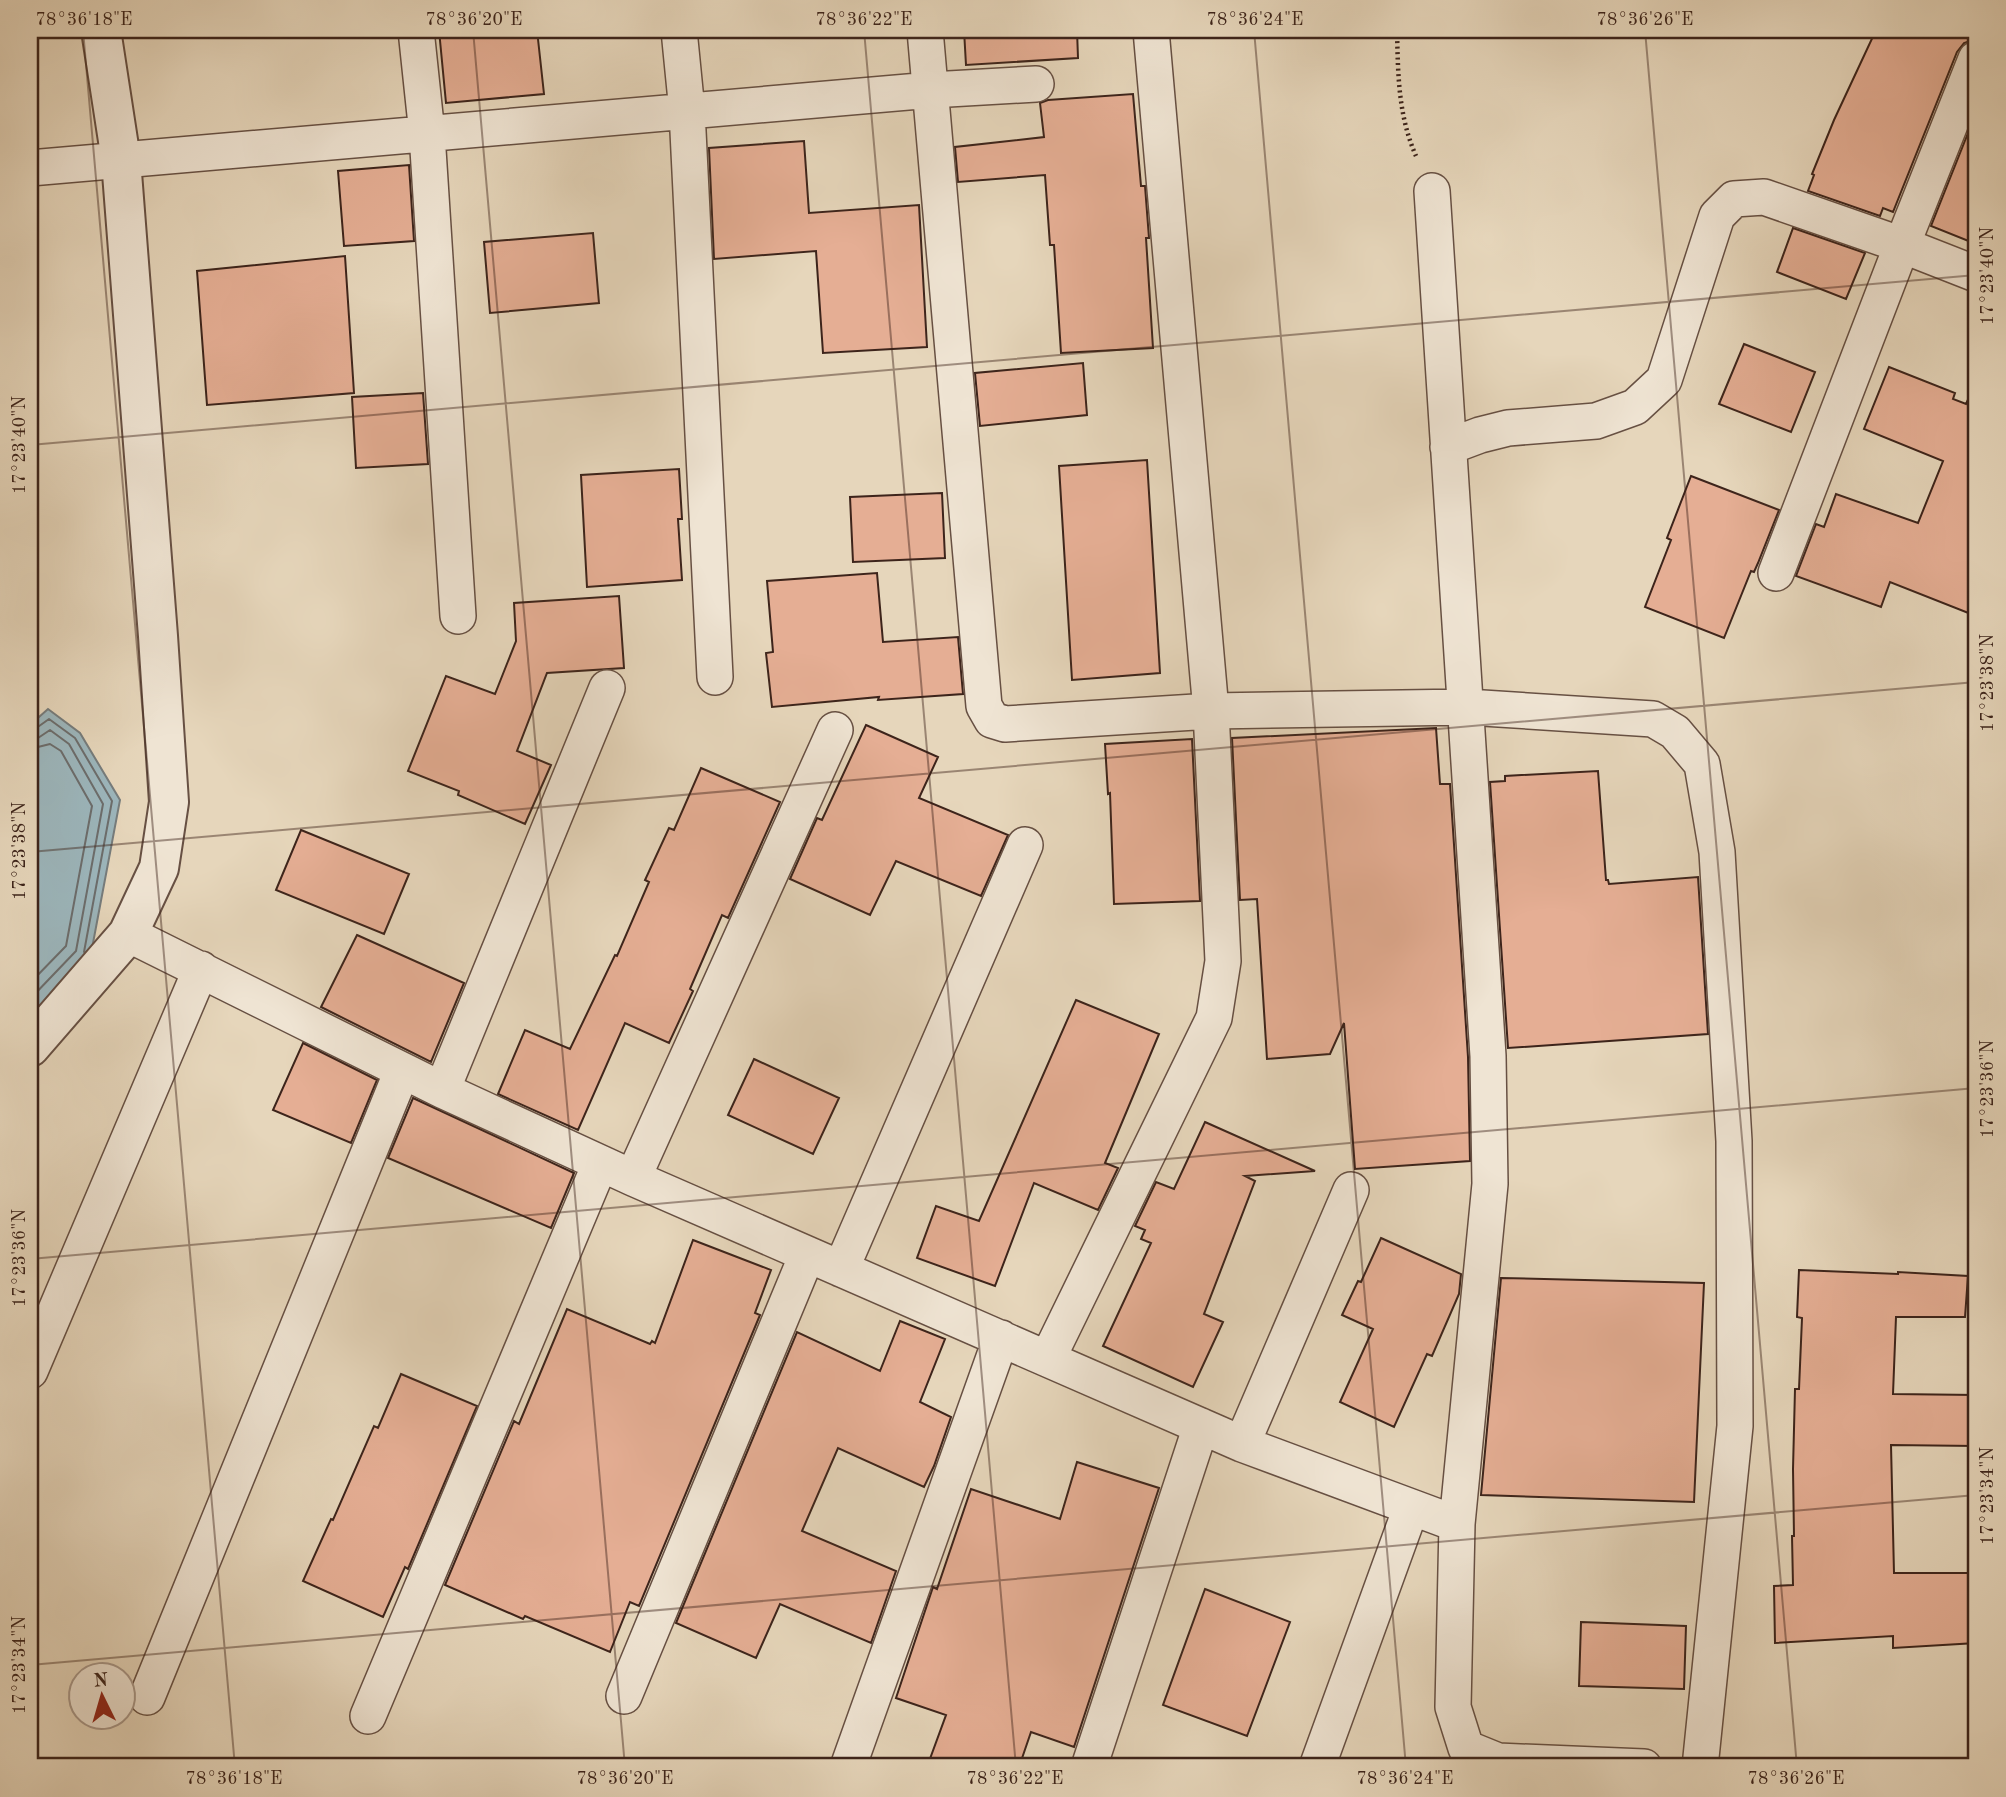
<svg xmlns="http://www.w3.org/2000/svg" width="2006" height="1797" font-family="'Old Standard TT',serif">
  <style>
    .water { fill: #9cb6bc; stroke: #767c7c; stroke-width: 2 }
    .lines { fill: none; stroke-linecap: round; stroke-linejoin: round }
    .shore { stroke: #6c6d6c; stroke-width: 2 }
    .building { fill: #e5ae94; stroke: #3d241b; stroke-width: 2 }
    .minor-casing { stroke: #675043; stroke-width: 38 }
    .tertiary-casing { stroke: #675043; stroke-width: 42 }
    .path { stroke: #3d241b; stroke-width: 4.5; stroke-dasharray: 2 3.5; stroke-linecap: butt }
    .minor { stroke: #efe4d3; stroke-width: 35 }
    .tertiary { stroke: #efe4d3; stroke-width: 38 }
    .ticks { fill: none; stroke: #3d241b; stroke-width: 2; stroke-opacity: 0.45 }
    .neatline { fill: none; stroke: #3d241b; stroke-width: 2.5 }
    .ticks-label { font-size: 18px; text-anchor: middle; fill: #3d241b }
  </style>
  <rect width="100%" height="100%" fill="#e6d6bb"/>
  <filter id="stains"><feTurbulence type="fractalNoise" baseFrequency=".00286" numOctaves="4"/><feColorMatrix values="0 0 0 0 .2 0 0 0 0 .09 0 0 0 0 .02 0 0 0 .5 -.17"/></filter>
  <radialGradient id="worn" r=".72"><stop offset=".6" stop-color="#630" stop-opacity="0"/><stop offset="1" stop-color="#630" stop-opacity=".3"/></radialGradient>
  <path class="water" d="M48,709L80,733L120,800L90,959L30,1021V725Z"/>
  <g class="lines">
    <path class="shore" d="M30,730L35,729L49,719L75,738L112,801L84,952
      M30,739L38,738L50,730L69,744L103,804L76,951L30,999
      M30,749L50,744L61,751L92,806L66,946L30,983"/>
  </g>
  <path class="building" d="M439,30H537L544,94L446,103Z
    M964,30H1077L1078,58L966,65Z
    M1876,30H1976V39L1964,43L1957,52L1893,212L1883,208L1880,216L1808,191L1814,175L1812,174L1834,120Z
    M1133,94L1141,186H1145L1149,238H1146L1153,348L1061,353L1054,245H1050L1045,175L958,182L955,147L1044,137L1040,103L1048,100Z
    M1976,113V244L1931,226Z
    M804,141L809,213L919,205L927,347L823,353L816,251L714,259L709,148Z
    M409,165L414,241L344,246L338,171Z
    M1793,228L1865,253L1846,299L1777,272Z
    M593,233L599,303L490,313L484,242Z
    M345,256L354,393L207,405L197,271Z
    M1744,344L1815,372L1791,432L1719,404Z
    M1083,363L1087,415L980,426L975,373Z
    M1889,367L1955,393L1953,399L1966,404L1976,382V616L1890,582L1881,607L1796,576L1816,524L1824,527L1836,494L1918,523L1943,461L1864,429Z
    M423,393L428,464L356,468L352,397Z
    M1147,460L1160,673L1072,680L1059,466Z
    M679,469L682,519H678L682,580L587,587L581,475Z
    M1691,476L1779,510L1758,563L1754,572L1751,571L1724,638L1645,607L1671,540L1667,538Z
    M942,493L945,558L853,562L850,497Z
    M877,573L883,642L958,637L963,694L878,700L879,697L772,707L766,653L773,652L767,581Z
    M619,596L624,668L547,673L517,751L551,765L525,824L458,795L459,791L408,771L446,676L495,694L516,641L514,603Z
    M866,725L938,757L919,798L1008,835L981,896L896,861L870,915L790,879L817,818L822,820Z
    M1436,728L1440,784H1450L1468,1057L1470,1161L1355,1169L1344,1023L1330,1054L1267,1059L1257,899L1240,900L1232,738Z
    M1192,739L1200,901L1114,904L1110,793L1108,794L1105,744Z
    M701,768L780,802L728,918L722,915L690,989L693,991L669,1043L625,1023L578,1130L498,1094L525,1030L570,1049L615,955L617,956L649,882L645,880L669,828L674,830Z
    M1598,771L1606,880H1608L1609,884L1698,877L1708,1034L1508,1048L1490,782L1505,781V776Z
    M301,830L409,874L384,934L276,890Z
    M357,935L464,983L431,1062L321,1007Z
    M1076,1000L1159,1034L1105,1163L1118,1168L1098,1210L1034,1183L995,1286L917,1258L936,1206L979,1221Z
    M303,1043L377,1080L351,1143L273,1110Z
    M754,1059L839,1098L813,1154L728,1115Z
    M413,1098L574,1173L551,1228L388,1158Z
    M1205,1122L1315,1171L1245,1176L1255,1181L1204,1314L1223,1322L1193,1387L1103,1346L1151,1243L1141,1239L1145,1230L1135,1226L1156,1182L1174,1189Z
    M1381,1238L1461,1274L1459,1294L1432,1356L1427,1354L1394,1427L1340,1402L1373,1329L1342,1315L1358,1281L1361,1282Z
    M693,1240L771,1270L755,1313L760,1315L639,1606L630,1602L610,1652L525,1616L523,1619L445,1585L514,1421L519,1424L567,1309L650,1344L652,1341L655,1343Z
    M1799,1270L1898,1274V1272L1968,1276L1965,1317H1896L1893,1394L1976,1395V1446L1891,1445L1894,1573H1976V1643L1893,1648V1636L1775,1643L1774,1586L1793,1585L1792,1536H1794L1793,1469L1795,1389H1799L1802,1318L1797,1317Z
    M1501,1278L1704,1283L1694,1502L1481,1495Z
    M900,1321L945,1339L920,1402L951,1417L934,1466L924,1487L838,1448L802,1531L896,1571L871,1643L780,1604L756,1658L676,1623L797,1332L880,1371Z
    M401,1374L477,1406L408,1569L405,1567L383,1617L303,1581L331,1519L333,1520L374,1426L378,1428Z
    M1077,1462L1159,1488L1074,1747L1031,1732L1019,1767H927L946,1715L896,1698L933,1587L937,1589L971,1489L1060,1519Z
    M1205,1589L1290,1622L1247,1736L1163,1705Z
    M1581,1622L1686,1626L1684,1689L1579,1686Z"/>
  <g class="lines">
    <g class="minor-casing">
      <path id="minor" d="M416,30L427,134L458,616
        M679,30L687,111L715,677
        M925,30L984,706L992,720L1005,724L1211,711L1223,961L1214,1018L1048,1358
        M1151,30L1211,711L1467,707L1653,719L1675,732L1702,764L1717,852L1734,1141L1735,1426L1700,1767
        M30,168L931,90L1036,84
        M1432,191L1488,1056L1490,1184L1457,1524
        M1448,447L1480,435L1508,428L1596,421L1635,407L1664,380L1717,216L1734,199L1764,197L1902,245L1976,274
        M1776,573L1902,245L1976,59
        M128,934L442,1090L633,1178L1242,1444L1457,1524L1453,1707L1466,1748L1498,1761L1644,1767
        M442,1090L607,688
        M633,1178L835,730
        M841,1269L1025,845
        M30,1371L201,969
        M1242,1444L1351,1190
        M624,1696L807,1255
        M147,1697L402,1071
        M368,1716L600,1164
        M848,1767L1001,1338
        M1089,1767L1201,1426
        M1317,1767L1411,1508"/>
    </g>
    <g class="tertiary-casing">
      <path id="tertiary" d="M30,1047L128,934L159,868L169,802L158,636L121,160L101,30"/>
    </g>
    <path class="path" d="M1397,30C1398,74 1398,115 1416,156"/>
    <use href="#minor" class="minor"/>
    <use href="#tertiary" class="tertiary"/>
  </g>
  <path class="ticks" d="M83,30L235,1767M473,30L625,1767M864,30L1016,1767M1254,30L1406,1767M1645,30L1797,1767M30,39L133,30M30,445L1976,275M30,852L1976,682M30,1259L1976,1088M30,1665L1976,1495"/>
  <rect width="2006" height="1797" fill="none" stroke="#e6d6bb" stroke-width="77"/>
  <g transform="translate(102 1696) rotate(355)"><circle r="33" fill="#efe4d3" stroke="#a89789" stroke-width="2"/>
  <path d="M0-5L12 26L0 18L-12 26Z" fill="#8f2418"/>
  <text y="-10" font-size="19" font-weight="bold" text-anchor="middle" fill="#3d241b">N</text>
  </g>
  <rect x="38" y="38" width="1930" height="1720" class="neatline"/>
  <g class="ticks-label">
    <text x="84" y="25">78°36'18"E</text>
    <text x="474" y="25">78°36'20"E</text>
    <text x="864" y="25">78°36'22"E</text>
    <text x="1255" y="25">78°36'24"E</text>
    <text x="1645" y="25">78°36'26"E</text>
    <text transform="translate(1987 276) rotate(-90)" y="6">17°23'40"N</text>
    <text transform="translate(19 445) rotate(-90)" y="6">17°23'40"N</text>
    <text transform="translate(1987 683) rotate(-90)" y="6">17°23'38"N</text>
    <text transform="translate(19 851) rotate(-90)" y="6">17°23'38"N</text>
    <text transform="translate(1987 1089) rotate(-90)" y="6">17°23'36"N</text>
    <text transform="translate(19 1258) rotate(-90)" y="6">17°23'36"N</text>
    <text transform="translate(1987 1496) rotate(-90)" y="6">17°23'34"N</text>
    <text transform="translate(19 1665) rotate(-90)" y="6">17°23'34"N</text>
    <text x="234" y="1784">78°36'18"E</text>
    <text x="625" y="1784">78°36'20"E</text>
    <text x="1015" y="1784">78°36'22"E</text>
    <text x="1405" y="1784">78°36'24"E</text>
    <text x="1796" y="1784">78°36'26"E</text>
  </g>
  <rect width="100%" height="100%" filter="url(#stains)"/>
  <rect width="100%" height="100%" fill="url(#worn)"/>
</svg>
